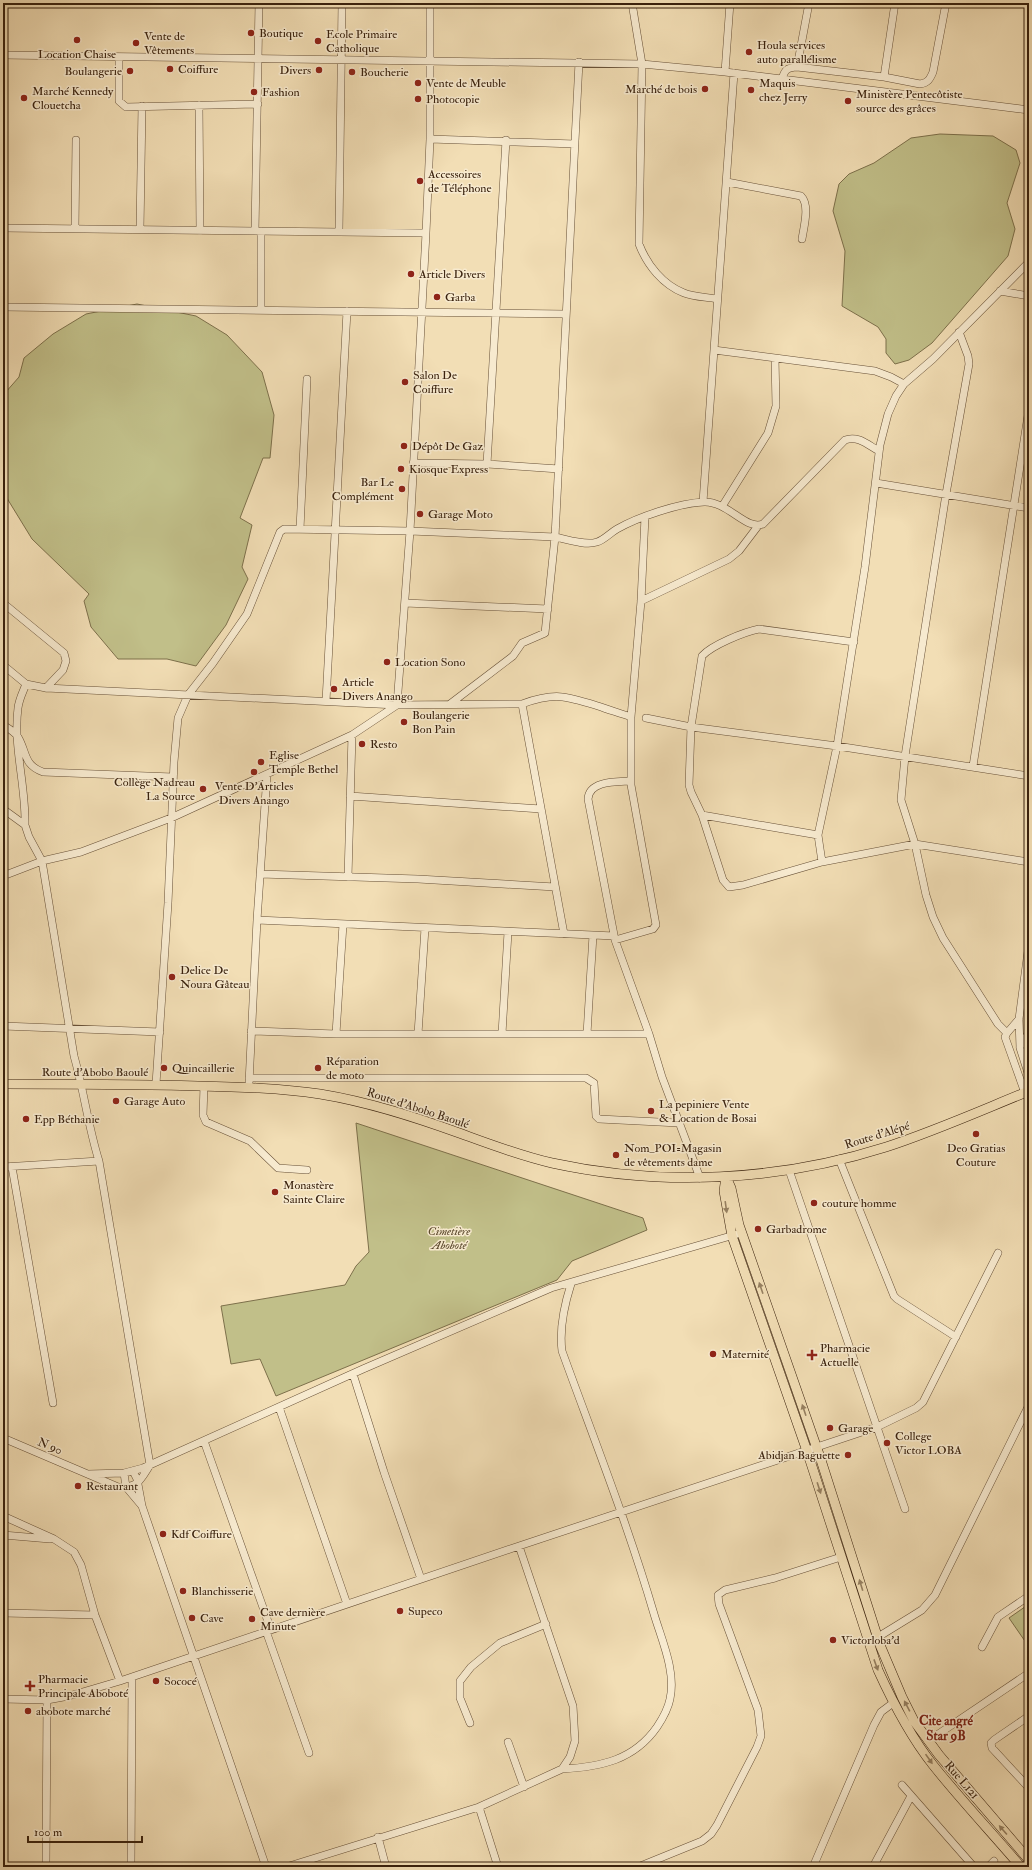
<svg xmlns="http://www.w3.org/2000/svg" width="1032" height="1870" font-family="'IM FELL Double Pica',serif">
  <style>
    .green { fill: #c1bf89; stroke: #7d704b }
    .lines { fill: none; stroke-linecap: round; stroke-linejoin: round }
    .minor-casing { stroke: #675037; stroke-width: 8 }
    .major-casing { stroke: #39210d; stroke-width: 10 }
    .minor { stroke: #f7eacf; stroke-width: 7 }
    .major { stroke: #f2deb5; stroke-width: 9 }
    .oneway { fill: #968061 }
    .poi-dot { fill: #8f2418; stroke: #f7eacf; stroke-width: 1.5 }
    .labels { text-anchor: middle; stroke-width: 3; stroke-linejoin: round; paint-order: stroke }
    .poi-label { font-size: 12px; fill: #39210d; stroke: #f7eacf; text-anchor: start }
    .street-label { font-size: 12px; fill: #39210d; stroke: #f7eacf }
    .park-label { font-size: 12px; font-style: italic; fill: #5b482c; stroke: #f7eacf }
    .neighbourhood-label { font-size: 13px; font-weight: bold; fill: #7a1f14; stroke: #f7eacf }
  </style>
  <rect width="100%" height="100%" fill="#f2deb5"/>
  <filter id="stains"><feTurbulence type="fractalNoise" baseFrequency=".005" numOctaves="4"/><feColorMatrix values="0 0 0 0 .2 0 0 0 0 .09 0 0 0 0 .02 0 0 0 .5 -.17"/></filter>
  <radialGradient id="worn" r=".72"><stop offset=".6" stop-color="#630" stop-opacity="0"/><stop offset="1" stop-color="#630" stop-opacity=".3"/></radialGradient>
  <path class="green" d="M940,134L993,136L1016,150L1020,163L1007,203L1015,229L1008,256L932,343L909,360L895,364L886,353V339L878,327L842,306L845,251L833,211L839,184L849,174L874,163L911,138Z
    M137,304L196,316L227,335L262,372L274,415L270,458H263L240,518L252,525L242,567L248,579L226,625L196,666L167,659H118L91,627L84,601L89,594L32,539L5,495L3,491V392L5,393L19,377L24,358L53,334L86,314Z
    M356,1123L643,1218L647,1230L572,1261L557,1280L276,1396L260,1359L231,1364L221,1306L345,1285L356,1266L369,1252Z
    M1029,1604V1647L1009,1618Z"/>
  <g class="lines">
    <g class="minor-casing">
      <path id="minor" d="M632,3L642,64L639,244C647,265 663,285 684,293C694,297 707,297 717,299
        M3,55L642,64L725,72L1029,110
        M119,58V101L126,107L258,104
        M797,67L884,77L895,3
        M725,72L730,3
        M884,77L920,84C928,83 930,79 933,72L946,3
        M782,79C785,69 787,68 797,67L809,3
        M199,105L200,231
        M430,139L575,144
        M727,182L801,196C810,205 804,226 802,239
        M3,228L426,233
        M75,229L76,140
        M140,229L142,106
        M255,231L259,3
        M339,231L342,3
        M1000,291L1029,296
        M3,307L565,314
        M261,310V231
        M959,332L968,356L969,364L946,494L905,756L901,800L915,844L926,895L933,917L943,938L998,1024L1007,1033L1005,1037L1025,1093
        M714,350L875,371L891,377L904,384
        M413,463L487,464L559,469
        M487,464L506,140
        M876,483L1029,508
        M703,502L734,73
        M723,505L768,433L776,406L775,358
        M300,529L307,379
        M641,601L729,559L739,551L758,526
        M3,603L64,653L66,661L63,670L46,688
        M405,603L548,609
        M854,642L759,629C744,632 712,645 702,656L691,727L689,785L691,792L702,815L818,835L822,862L915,844L1029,862
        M3,665L26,684L46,688L397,705L522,704C555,692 566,696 598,706C609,710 620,713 631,717
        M326,701L347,311
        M450,704L513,656L522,643L545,633L555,537C566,539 585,546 597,542C604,540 610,533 617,529C638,517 679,503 704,502C728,501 746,531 763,524L845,440C858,435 868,445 879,451
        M522,704L564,934
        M646,718L691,727L837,746L1029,776
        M3,725C8,728 15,732 18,737C27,752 23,765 43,772L173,777
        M973,766L1029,409
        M631,781C618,782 589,780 588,799L615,940L649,1034
        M350,796L541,809
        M3,809L25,825L29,837L42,861L74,1056C84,1091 88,1126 99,1161L150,1465C140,1481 138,1488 118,1487L3,1438
        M702,815L723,880L729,887L743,885L822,862
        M25,825C26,786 13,746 18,708C19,699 23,692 26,684
        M818,835L837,746L865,567L880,445L888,414L896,396L904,384L933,359L1029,262
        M260,874L418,879L555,887
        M3,876L42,861L81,852L171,818L352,735L397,705L410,531L426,233L430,139V3
        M348,877L352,735
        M257,920L593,935L587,1034
        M593,935L614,936
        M615,940L653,929L656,925L631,785V717L641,601L645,517
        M1029,944L1019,1019L1020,1048L1029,1076
        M3,1026L160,1032
        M251,1031L336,1034H649L662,1077L700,1178
        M1007,1033L1019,1019
        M336,1034L343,924
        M418,1034L425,928
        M502,1034L508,932
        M1020,1047L1029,1032
        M249,1078H586L594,1083L596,1116L599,1119L679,1123
        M249,1083L257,920L267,775
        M156,1084L168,903L174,762L178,718L188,695L213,663L247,614L280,532L284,529L410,531L555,537L579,62
        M204,1086L203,1115L206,1122L250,1141L278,1168L307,1170
        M839,1159L894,1296L897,1299L956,1337
        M3,1167L99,1161
        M12,1167L53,1403
        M789,1170L905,1509
        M353,1374L384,1472L421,1579
        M279,1407L347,1604
        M204,1441L271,1630
        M133,1471L137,1479L142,1506L266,1867
        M124,1473L126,1487L142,1506
        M88,1474L124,1473L143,1468L363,1369L551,1288L741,1233
        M3,1516L54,1539L74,1552L81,1565L95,1615L120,1681
        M3,1535L50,1539
        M3,1613L95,1615
        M266,1631L309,1753
        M878,1637L922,1610L935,1595L1029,1405
        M982,1647L998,1617L1029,1596
        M3,1699L47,1700L69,1696L120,1681L519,1546L877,1427L916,1408L923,1402L998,1253
        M1029,1716L994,1740L991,1743L992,1748L1029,1788
        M470,1723L460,1698V1681L471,1667L500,1643L546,1624
        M928,1741L1029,1673
        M508,1742L524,1787
        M562,1769C601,1767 634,1760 657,1727C663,1718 668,1709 670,1699C676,1671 662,1641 654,1614C628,1525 594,1439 562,1351C559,1328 564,1306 571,1284
        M902,1785L974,1867
        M479,1807L498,1867
        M378,1837L386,1867
        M46,1867L47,1700
        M131,1867L132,1677
        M286,1867L479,1807L562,1769L570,1757L575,1741L573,1706L519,1546
        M638,1867L702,1841L711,1834L717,1825L757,1747L761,1736L758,1710L719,1604L718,1595L725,1590L775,1578L841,1557
        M813,1867L874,1725L881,1712L893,1703
        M873,1867L911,1796
        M988,1867L994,1861"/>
    </g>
    <g class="major-casing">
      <path id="major" d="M3,1084C68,1084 133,1084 198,1086C239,1087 280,1088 320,1094C369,1102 415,1117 462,1134C492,1145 521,1156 552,1163C662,1187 779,1181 886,1147C935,1131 982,1110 1029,1091
        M726,1177L724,1191L732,1236L807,1451L878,1670C893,1703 910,1736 933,1765C961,1800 992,1833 1021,1867
        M727,1179L731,1188L739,1225L821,1460L880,1645L902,1697L914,1721L939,1755L1029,1860"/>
    </g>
    <use href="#minor" class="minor"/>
    <use href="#major" class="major"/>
  </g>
  <defs><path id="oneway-solid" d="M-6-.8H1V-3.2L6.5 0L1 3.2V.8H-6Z"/></defs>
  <g class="oneway">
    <use href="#oneway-solid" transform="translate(726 1207) rotate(82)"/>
    <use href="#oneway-solid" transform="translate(761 1288) rotate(-109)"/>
    <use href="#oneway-solid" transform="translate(804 1410) rotate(-109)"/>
    <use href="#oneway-solid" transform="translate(819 1488) rotate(72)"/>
    <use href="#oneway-solid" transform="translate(861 1585) rotate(-107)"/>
    <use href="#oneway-solid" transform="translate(876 1665) rotate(70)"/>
    <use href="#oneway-solid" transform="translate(907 1706) rotate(-118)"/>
    <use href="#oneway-solid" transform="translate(929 1759) rotate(55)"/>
    <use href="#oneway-solid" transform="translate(1003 1830) rotate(-131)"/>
  </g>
  <g class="poi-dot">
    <circle cx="251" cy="33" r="4"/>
    <circle cx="77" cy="40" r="4"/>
    <circle cx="318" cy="41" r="4"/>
    <circle cx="136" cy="43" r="4"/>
    <circle cx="749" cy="52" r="4"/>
    <circle cx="170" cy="69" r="4"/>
    <circle cx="319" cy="70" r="4"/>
    <circle cx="130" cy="71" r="4"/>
    <circle cx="352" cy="72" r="4"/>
    <circle cx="418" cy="83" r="4"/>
    <circle cx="705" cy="89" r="4"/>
    <circle cx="751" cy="90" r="4"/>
    <circle cx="254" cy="92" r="4"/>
    <circle cx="24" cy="98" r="4"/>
    <circle cx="418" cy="99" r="4"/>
    <circle cx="848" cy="101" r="4"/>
    <circle cx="420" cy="181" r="4"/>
    <circle cx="411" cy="274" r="4"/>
    <circle cx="437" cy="297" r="4"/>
    <circle cx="405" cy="382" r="4"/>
    <circle cx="404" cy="446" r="4"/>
    <circle cx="401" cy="469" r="4"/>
    <circle cx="402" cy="489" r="4"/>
    <circle cx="420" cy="514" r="4"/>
    <circle cx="387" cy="662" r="4"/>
    <circle cx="334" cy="689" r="4"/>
    <circle cx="404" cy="722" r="4"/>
    <circle cx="362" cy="744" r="4"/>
    <circle cx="261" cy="762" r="4"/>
    <circle cx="254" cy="772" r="4"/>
    <circle cx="203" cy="789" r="4"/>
    <circle cx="172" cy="977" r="4"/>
    <circle cx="164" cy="1068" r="4"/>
    <circle cx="318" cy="1068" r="4"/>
    <circle cx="116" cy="1101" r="4"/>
    <circle cx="651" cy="1111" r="4"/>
    <circle cx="26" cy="1119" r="4"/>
    <circle cx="976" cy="1134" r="4"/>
    <circle cx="616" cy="1155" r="4"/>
    <circle cx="275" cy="1192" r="4"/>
    <circle cx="814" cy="1203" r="4"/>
    <circle cx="758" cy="1229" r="4"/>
    <circle cx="713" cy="1354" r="4"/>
    <path d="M810 1349h4v4h4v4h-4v4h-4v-4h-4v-4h4z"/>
    <circle cx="830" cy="1428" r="4"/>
    <circle cx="887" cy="1443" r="4"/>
    <circle cx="848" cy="1455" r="4"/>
    <circle cx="78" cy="1486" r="4"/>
    <circle cx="163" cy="1534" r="4"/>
    <circle cx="183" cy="1591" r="4"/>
    <circle cx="400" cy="1611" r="4"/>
    <circle cx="192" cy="1618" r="4"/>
    <circle cx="252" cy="1619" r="4"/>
    <circle cx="833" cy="1640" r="4"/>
    <circle cx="156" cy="1681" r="4"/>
    <path d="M28 1680h4v4h4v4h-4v4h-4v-4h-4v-4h4z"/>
    <circle cx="28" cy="1711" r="4"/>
  </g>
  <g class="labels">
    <g class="poi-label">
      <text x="259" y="37">Boutique</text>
      <text x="326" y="38">Ecole Primaire<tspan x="326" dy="14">Catholique</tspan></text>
      <text x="144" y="40">Vente de<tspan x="144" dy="14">Vêtements</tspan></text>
      <text x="757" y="49">Houla services<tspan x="757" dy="14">auto parallélisme</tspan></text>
      <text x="77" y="58" text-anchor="middle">Location Chaise</text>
      <text x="178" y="73">Coiffure</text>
      <text x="311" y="74" text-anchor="end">Divers</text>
      <text x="122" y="75" text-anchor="end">Boulangerie</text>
      <text x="360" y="76">Boucherie</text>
      <text x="426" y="87">Vente de Meuble</text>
      <text x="759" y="87">Maquis<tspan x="759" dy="14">chez Jerry</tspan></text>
      <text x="697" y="93" text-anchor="end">Marché de bois</text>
      <text x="32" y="95">Marché Kennedy<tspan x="32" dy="14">Clouetcha</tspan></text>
      <text x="262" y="96">Fashion</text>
      <text x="856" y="98">Ministère Pentecôtiste<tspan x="856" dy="14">source des grâces</tspan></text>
      <text x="426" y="103">Photocopie</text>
      <text x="428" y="178">Accessoires<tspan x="428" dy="14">de Téléphone</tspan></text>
      <text x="419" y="278">Article Divers</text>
      <text x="445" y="301">Garba</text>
      <text x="413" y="379">Salon De<tspan x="413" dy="14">Coiffure</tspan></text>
      <text x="412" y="450">Dépôt De Gaz</text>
      <text x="409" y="473">Kiosque Express</text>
      <text x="394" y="486" text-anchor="end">Bar Le<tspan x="394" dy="14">Complément</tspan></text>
      <text x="428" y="518">Garage Moto</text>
      <text x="395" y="666">Location Sono</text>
      <text x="342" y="686">Article<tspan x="342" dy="14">Divers Anango</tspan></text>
      <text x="412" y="719">Boulangerie<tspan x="412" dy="14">Bon Pain</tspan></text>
      <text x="370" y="748">Resto</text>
      <text x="269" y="759">Eglise<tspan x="269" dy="14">Temple Bethel</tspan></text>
      <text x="195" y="786" text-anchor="end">Collège Nadreau<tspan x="195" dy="14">La Source</tspan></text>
      <text x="254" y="790" text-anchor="middle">Vente D'Articles<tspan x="254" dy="14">Divers Anango</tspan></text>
      <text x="180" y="974">Delice De<tspan x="180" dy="14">Noura Gâteau</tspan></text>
      <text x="326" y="1065">Réparation<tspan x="326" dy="14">de moto</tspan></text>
      <text x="172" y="1072">Quincaillerie</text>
      <text x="124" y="1105">Garage Auto</text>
      <text x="659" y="1108">La pepiniere Vente<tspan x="659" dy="14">&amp; Location de Bosai</tspan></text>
      <text x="34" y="1123">Epp Béthanie</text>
      <text x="624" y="1152">Nom_POI=Magasin<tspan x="624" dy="14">de vêtements dame</tspan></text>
      <text x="976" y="1152" text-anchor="middle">Deo Gratias<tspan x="976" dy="14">Couture</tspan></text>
      <text x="283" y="1189">Monastère<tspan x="283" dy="14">Sainte Claire</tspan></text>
      <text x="822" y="1207">couture homme</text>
      <text x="766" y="1233">Garbadrome</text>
      <text x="820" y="1352">Pharmacie<tspan x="820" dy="14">Actuelle</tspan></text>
      <text x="721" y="1358">Maternité</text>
      <text x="838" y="1432">Garage</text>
      <text x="895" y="1440">College<tspan x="895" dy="14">Victor LOBA</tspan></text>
      <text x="840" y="1459" text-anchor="end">Abidjan Baguette</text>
      <text x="86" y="1490">Restaurant</text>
      <text x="171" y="1538">Kdf Coiffure</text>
      <text x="191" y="1595">Blanchisserie</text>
      <text x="408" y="1615">Supeco</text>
      <text x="260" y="1616">Cave dernière<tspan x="260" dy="14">Minute</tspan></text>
      <text x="200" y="1622">Cave</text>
      <text x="841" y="1644">Victorloba'd</text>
      <text x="38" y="1683">Pharmacie<tspan x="38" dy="14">Principale Aboboté</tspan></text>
      <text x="164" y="1685">Sococé</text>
      <text x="36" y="1715">abobote marché</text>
    </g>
    <g class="street-label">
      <text x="95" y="1076">Route d'Abobo Baoulé</text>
      <text transform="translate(418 1108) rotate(18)" y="4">Route d'Abobo Baoulé</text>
      <text transform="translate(877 1135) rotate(-17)" y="4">Route d'Alépé</text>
      <text transform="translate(50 1446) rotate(23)" y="4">N 90</text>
      <text transform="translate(962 1780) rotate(49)" y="4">Rue L121</text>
    </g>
    <g class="park-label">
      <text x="449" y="1235">Cimetière<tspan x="449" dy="14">Aboboté</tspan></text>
    </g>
    <g class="neighbourhood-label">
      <text x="946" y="1725">Cite angré<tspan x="946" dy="15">Star 9B</tspan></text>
    </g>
  </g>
  <rect width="1032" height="1870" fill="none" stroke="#f2deb5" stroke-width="16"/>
  <rect x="4" y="4" width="1024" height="1862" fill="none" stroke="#39210d" stroke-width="2"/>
  <rect x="8" y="8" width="1016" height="1854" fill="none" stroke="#39210d"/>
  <path d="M28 1836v6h114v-6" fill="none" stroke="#39210d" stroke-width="2"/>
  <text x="34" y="1836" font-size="12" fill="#39210d" stroke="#f7eacf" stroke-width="3" paint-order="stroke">100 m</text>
  <rect width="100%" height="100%" filter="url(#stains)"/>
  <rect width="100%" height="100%" fill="url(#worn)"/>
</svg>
